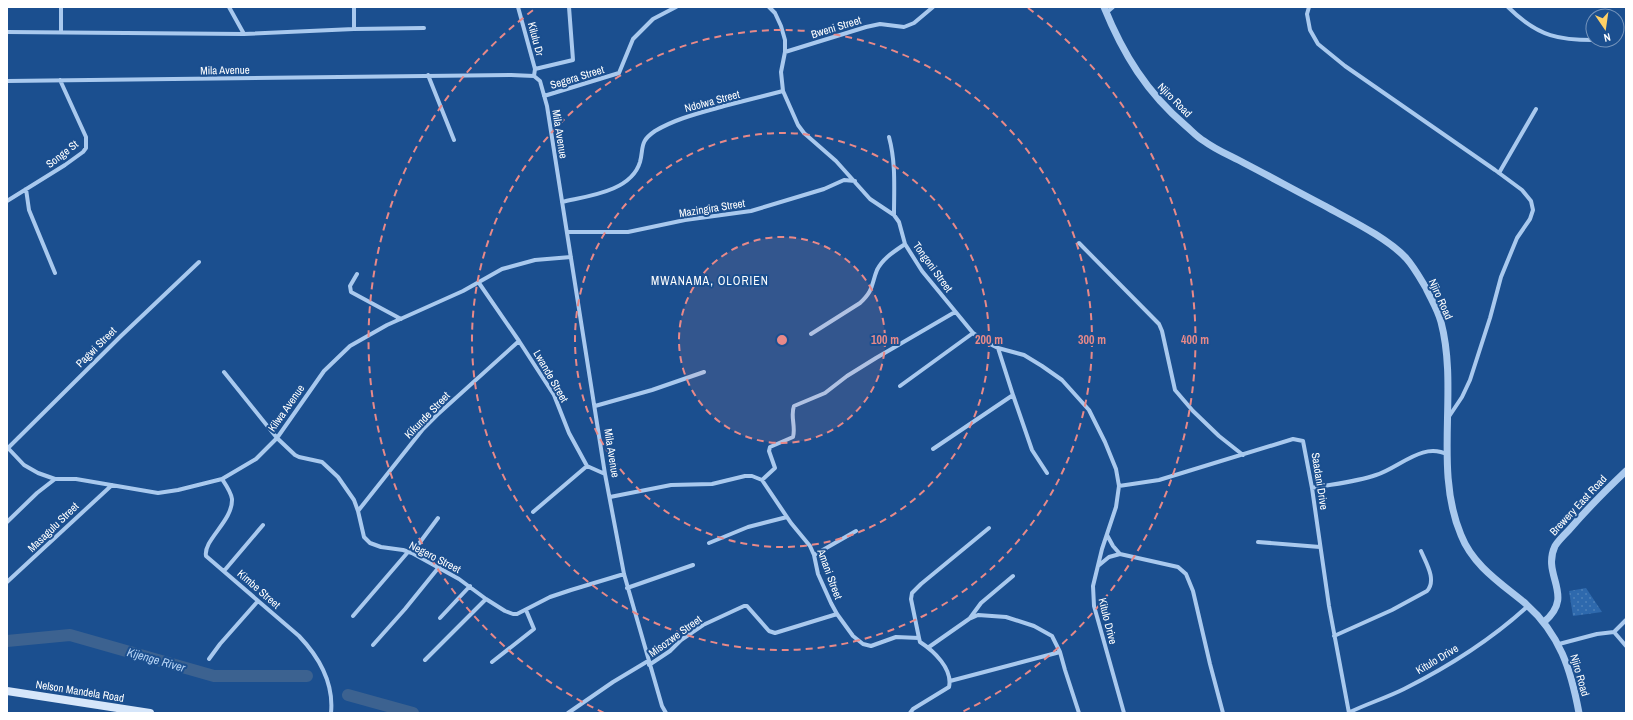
<svg xmlns="http://www.w3.org/2000/svg" width="1633" height="720" font-family="'Archivo Narrow',sans-serif">
  <style>
    .park { fill: url(#park-dots) }
    .lines { fill: none; stroke-linecap: round; stroke-linejoin: round }
    .river { stroke: #3c6290; stroke-width: 12 }
    .minor { stroke: #a9c9ee; stroke-width: 4 }
    .tertiary { stroke: #a9c9ee; stroke-width: 7 }
    .secondary { stroke: #d6e6fa; stroke-width: 8 }
    .ring { fill: none; stroke: #e88989; stroke-width: 2; stroke-dasharray: 7 5 }
    .labels { text-anchor: middle; stroke-width: 4; stroke-linejoin: round; paint-order: stroke }
    .street-label { font-size: 11px; fill: #fff; stroke: #1b4f8f }
    .neighbourhood-label { font-size: 12px; letter-spacing: 1px; fill: #fff; stroke: #1b4f8f }
    .water-label { font-size: 12px; font-style: italic; fill: #b5d3f5; stroke: #1b4f8f }
    .centre { fill: #e88989; stroke: #1b4f8f; stroke-width: 2 }
    .ring-label { font-size: 12px; text-anchor: middle; font-weight: bold; fill: #e88989; stroke: #1b4f8f; stroke-width: 4; stroke-linejoin: round; paint-order: stroke }
  </style>
  <defs>
    <pattern id="park-dots" width="8" height="8" patternUnits="userSpaceOnUse"><rect width="8" height="8" fill="#2e69ad"/><path d="M2 2h.1M6 6h.1" fill="none" stroke="#4d80b9" stroke-width="1.8" stroke-linecap="round"/></pattern>
  </defs>
  <rect width="100%" height="100%" fill="#1b4f8f"/>
  <path class="park" d="M1586,588L1602,612L1573,616L1569,591Z"/>
  <g class="lines">
    <path class="river" d="M7,641L70,635L214,676H307
      M348,695L413,713"/>
    <path class="minor" d="M229,7L244,34
      M354,7V29
      M518,7L535,69L534,76
      M769,7L775,13L781,26L785,40V52L781,72L783,91L798,125L804,133L836,161L870,199L894,215L899,222L905,244L922,271L973,333L988,343L998,348L1024,355L1042,366L1062,380L1089,410L1105,442L1116,469L1119,486L1116,507L1102,549L1093,586L1094,606L1124,713
      M1309,7L1307,14L1310,30L1318,44L1345,66L1495,170L1522,190L1531,201L1533,210L1530,219L1517,238L1501,277L1490,318L1470,380L1462,397L1448,418
      M1508,7C1538,37 1560,41 1601,40
      M1106,13L1113,7
      M7,32L244,34L354,29L424,28
      M61,32V7
      M785,52L866,27L880,24L904,27L914,23L933,7
      M535,69L573,60L569,7
      M428,75L454,140
      M7,81L511,75L534,76L540,81L547,106L605,474L624,574L662,706L666,713
      M544,96L619,73L633,39L653,19L676,7
      M889,137C896,163 894,188 894,215
      M1499,173L1536,109
      M26,189L29,210L55,273
      M7,201L65,165L83,152L86,148V137L60,80
      M562,202C587,196 631,192 640,162C644,147 639,142 655,131C677,118 700,113 724,106C744,101 763,96 783,91
      M568,232H628L685,220L751,211L824,189L844,180L855,181
      M1079,243L1159,324L1162,331L1175,390L1193,411L1219,436L1243,455
      M357,274L350,286L351,292L401,319
      M479,283L519,341L554,395L569,433L587,466L605,474
      M811,334L860,303C874,290 871,285 877,270C883,258 895,251 905,244
      M224,372L277,438L295,455L299,457L322,462L338,477L354,500L358,511L364,537L370,543L381,547L403,550L412,553L459,579L486,599L505,611L513,614H517L550,597L571,590L624,574
      M900,386L973,333
      M1013,395L1032,450L1047,473
      M595,406L652,390L704,372
      M7,447L24,465L38,473L55,479H76L158,493L178,490L222,479L256,459L277,438L324,371L350,346L387,325L463,291L502,269L535,260L571,257
      M8,448L121,336L199,262
      M933,449L1013,395L998,348
      M222,479C226,485 231,492 232,499C233,521 203,540 206,556L299,636C319,657 334,683 331,713
      M762,480L775,468L769,451L770,447L793,437C796,427 790,416 794,406L825,393L847,376L876,358L955,312
      M1119,486L1159,480L1293,439L1303,441L1312,488L1329,606L1349,713
      M1312,488C1333,484 1356,482 1376,475C1399,468 1423,441 1448,455
      M610,497L671,485L712,484L745,476H752L762,480L791,523L810,546L814,555L818,574L831,603L837,614L853,636L863,644L871,646L896,637L919,638L920,642C934,651 953,669 949,687L913,709L910,713
      M358,511L423,429L437,415L519,341
      M533,512L587,466
      M7,522L37,493L55,479
      M1107,535L1113,546L1120,554
      M1258,542L1320,547
      M709,543L748,527L787,517
      M412,553L438,518
      M814,555L856,531
      M1098,566L1109,557L1120,554L1178,567L1186,574L1193,591L1210,664L1223,713
      M224,571L263,525
      M7,582L112,485
      M627,588L693,565
      M353,616L408,552
      M440,618L470,586
      M970,618L981,603L1013,576
      M1614,632L1626,620
      M1334,636L1392,610L1427,591C1437,580 1426,563 1421,551
      M919,638L911,599L912,593L921,584L989,528
      M1559,644L1597,634L1614,632L1626,646
      M373,645L405,609L439,567
      M929,647L969,619L978,615L1006,617L1034,626L1052,636L1060,652L1065,670L1079,713
      M209,659L220,644L258,601
      M425,660L486,599
      M492,662L534,629L526,610
      M649,665L670,651L681,640L703,625L744,606H747L769,631L775,633L837,614
      M950,681L1060,652
      M568,713L613,682L648,661
      M1348,713C1366,704 1386,698 1404,689C1448,667 1492,639 1528,606"/>
    <path class="tertiary" d="M1104,7C1123,54 1147,93 1186,126C1192,131 1197,137 1204,141C1216,150 1231,156 1244,163C1271,177 1298,192 1325,206C1350,220 1386,237 1406,258C1414,267 1420,278 1426,288C1431,299 1438,310 1441,322C1459,390 1433,469 1461,535C1473,566 1502,584 1526,604C1560,634 1571,670 1579,713
      M1544,622C1576,595 1541,576 1555,546C1558,541 1564,535 1569,530C1587,509 1606,490 1626,471"/>
    <path class="secondary" d="M7,691L150,713"/>
  </g>
  <circle cx="782" cy="340" r="103" fill="#e88989" fill-opacity=".12"/>
  <g class="ring">
    <circle cx="782" cy="340" r="103"/>
    <circle cx="782" cy="340" r="207"/>
    <circle cx="782" cy="340" r="310"/>
    <path d="M604 713A413 413 0 0 1 536 8M1028 8A413 413 0 0 1 960 713"/>
  </g>
  <g class="labels">
    <g class="street-label">
      <text transform="translate(836 27) rotate(-17)" y="4">Bweni Street</text>
      <text transform="translate(536 39) rotate(75)" y="4">Kilulu Dr</text>
      <text transform="translate(225 70) rotate(-1)" y="4">Mila Avenue</text>
      <text transform="translate(577 77) rotate(-17)" y="4">Segera Street</text>
      <text transform="translate(1175 100) rotate(45)" y="4">Njiro Road</text>
      <text transform="translate(712 101) rotate(-15)" y="4">Ndolwa Street</text>
      <text transform="translate(560 134) rotate(81)" y="4">Mila Avenue</text>
      <text transform="translate(62 154) rotate(-38)" y="4">Songe St</text>
      <text transform="translate(712 208) rotate(-9)" y="4">Mazingira Street</text>
      <text transform="translate(933 267) rotate(54)" y="4">Tongoni Street</text>
      <text transform="translate(1441 299) rotate(66)" y="4">Njiro Road</text>
      <text transform="translate(96 347) rotate(-45)" y="4">Pagwi Street</text>
      <text transform="translate(551 376) rotate(60)" y="4">Lwande Street</text>
      <text transform="translate(286 408) rotate(-55)" y="4">Kilwa Avenue</text>
      <text transform="translate(427 415) rotate(-46)" y="4">Kikunde Street</text>
      <text transform="translate(612 453) rotate(81)" y="4">Mila Avenue</text>
      <text transform="translate(1320 481) rotate(81)" y="4">Saadani Drive</text>
      <text transform="translate(1578 505) rotate(-47)" y="4">Brewery East Road</text>
      <text transform="translate(53 527) rotate(-44)" y="4">Masagulu Street</text>
      <text transform="translate(435 557) rotate(27)" y="4">Negero Street</text>
      <text transform="translate(830 574) rotate(70)" y="4">Amani Street</text>
      <text transform="translate(259 589) rotate(41)" y="4">Kimbe Street</text>
      <text transform="translate(1108 621) rotate(76)" y="4">Kitulo Drive</text>
      <text transform="translate(675 636) rotate(-36)" y="4">Misozwe Street</text>
      <text transform="translate(1437 659) rotate(-31)" y="4">Kitulo Drive</text>
      <text transform="translate(1580 675) rotate(74)" y="4">Njiro Road</text>
      <text transform="translate(80 691) rotate(9)" y="4">Nelson Mandela Road</text>
    </g>
    <g class="neighbourhood-label">
      <text x="710" y="285">MWANAMA, OLORIEN</text>
    </g>
    <g class="water-label">
      <text transform="translate(156 660) rotate(16)" y="4">Kijenge River</text>
    </g>
  </g>
  <circle cx="782" cy="340" r="6" class="centre"/>
  <g class="ring-label">
    <text x="885" y="344">100 m</text>
    <text x="989" y="344">200 m</text>
    <text x="1092" y="344">300 m</text>
    <text x="1195" y="344">400 m</text>
  </g>
  <rect width="1633" height="720" fill="none" stroke="#ffffff" stroke-width="16"/>
  <g transform="translate(1605 28) rotate(167)"><circle r="19" fill="#1b4f8f" stroke="#7695bc"/>
  <path d="M0-3L7 15L0 10L-7 15Z" fill="#ffd166"/>
  <text y="-6" font-size="11" font-weight="bold" text-anchor="middle" fill="#ffffff">N</text>
  </g>
</svg>
